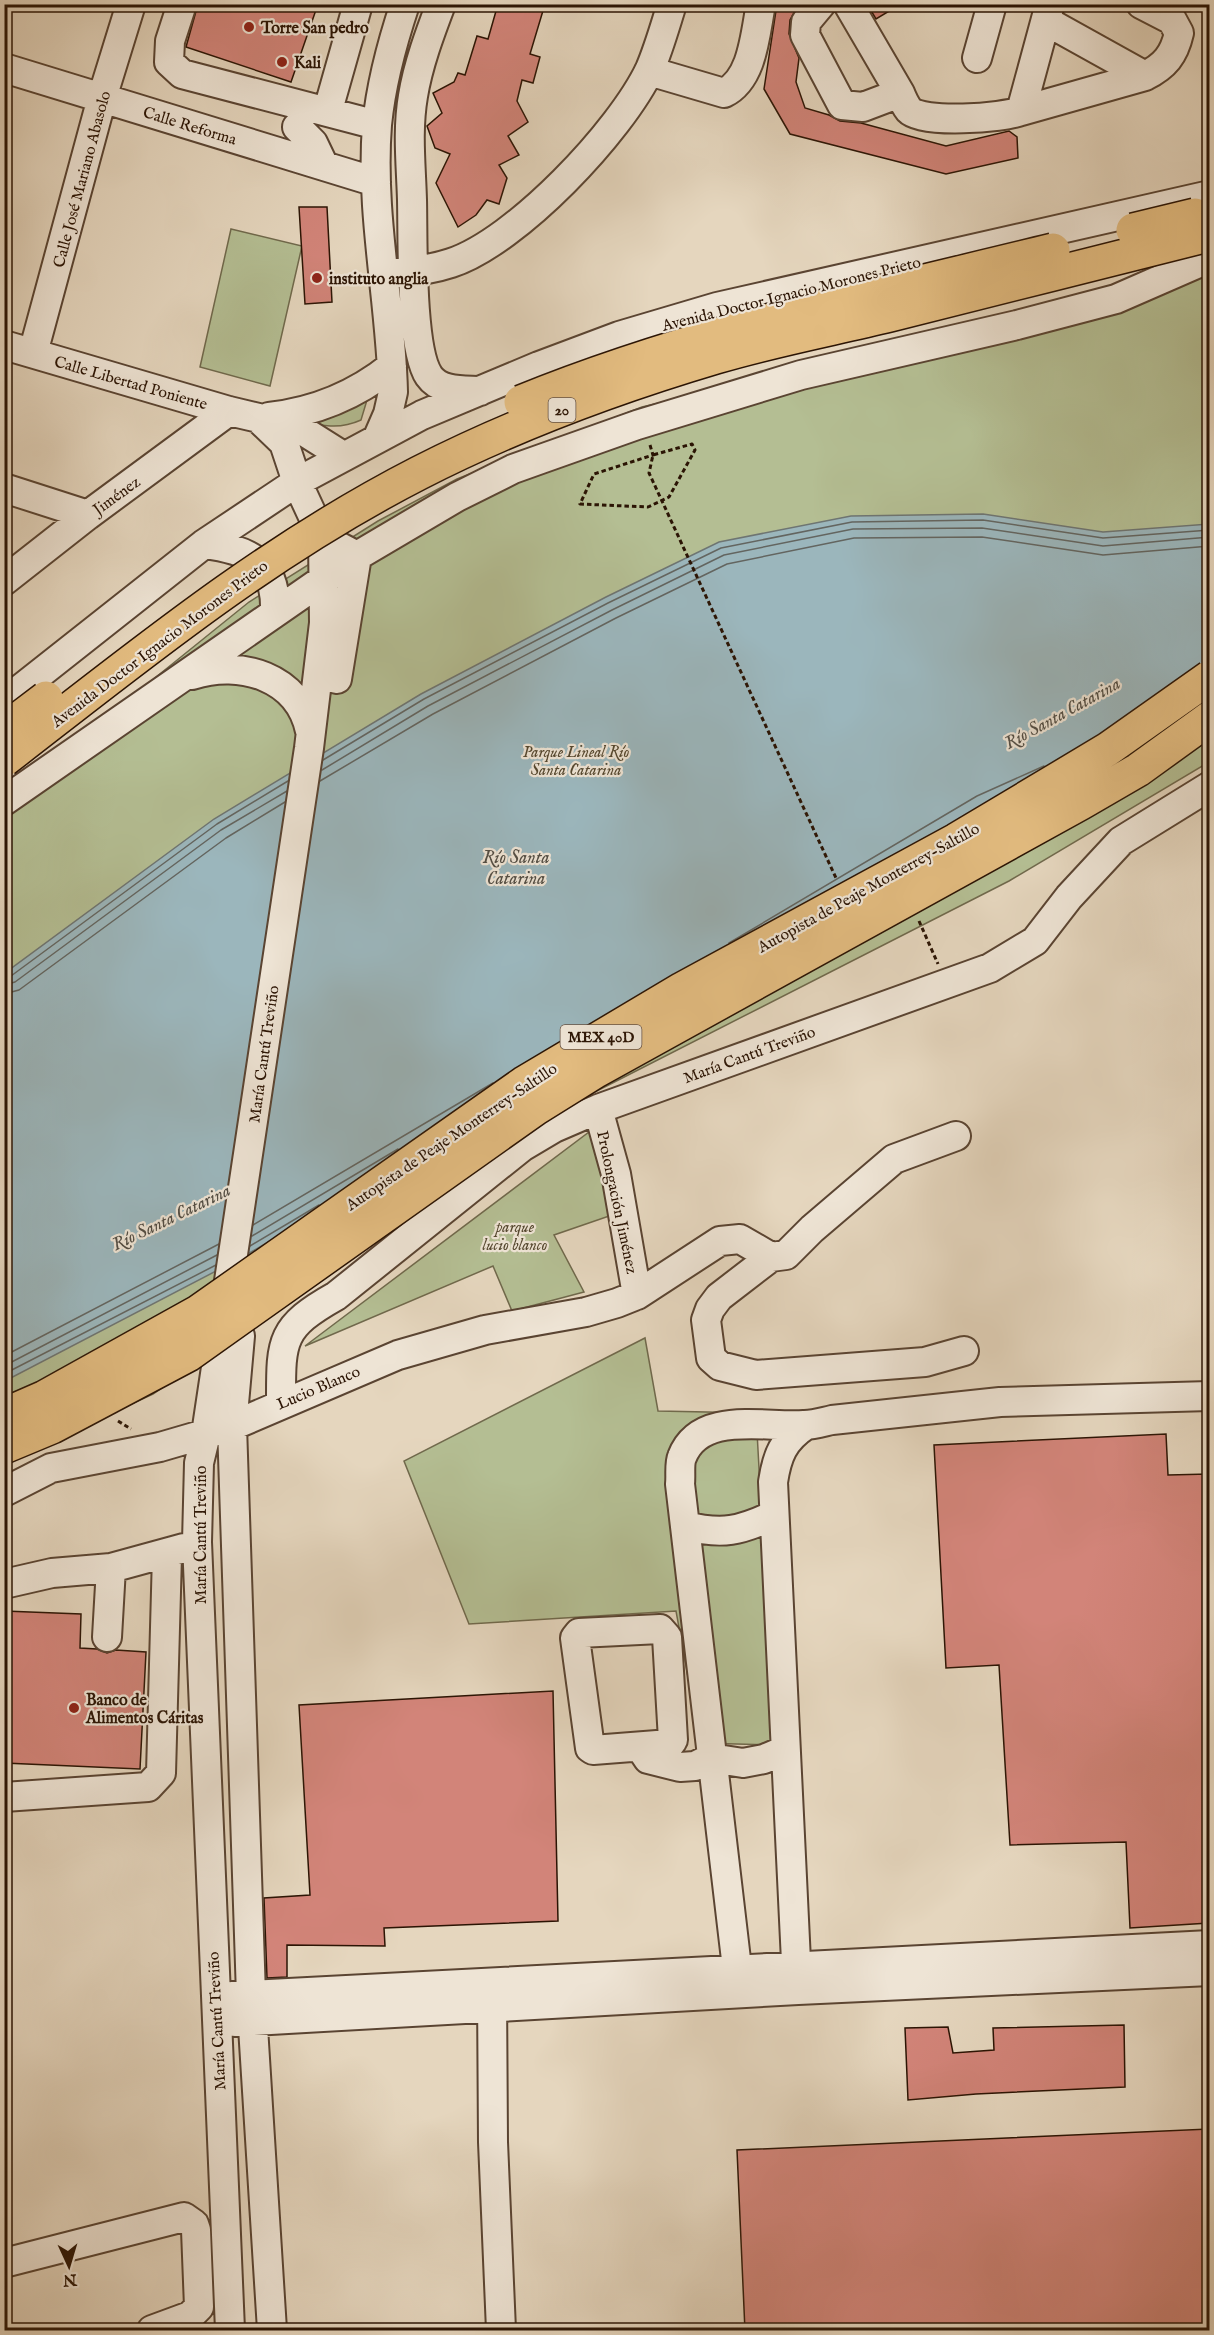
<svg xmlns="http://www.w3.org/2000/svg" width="1214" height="2335" font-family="'IM FELL English',serif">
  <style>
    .green { fill: #b4be93; stroke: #70694c; stroke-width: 1.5 }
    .water { fill: #9bb6bc; stroke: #6e7572; stroke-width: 1.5 }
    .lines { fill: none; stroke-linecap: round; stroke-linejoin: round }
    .shore { stroke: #636560; stroke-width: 1.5 }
    .building { fill: #d28479; stroke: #2b1404; stroke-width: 1.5 }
    .minor-casing { stroke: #5a4432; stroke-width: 32 }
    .path { stroke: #2b1404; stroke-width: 3; stroke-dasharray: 4.5 3; stroke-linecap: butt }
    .minor { stroke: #eee4d5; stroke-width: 28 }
    .major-bridge-casing { stroke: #2b1404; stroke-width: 36; stroke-linecap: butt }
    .highway-bridge-casing { stroke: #2b1404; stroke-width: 36; stroke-linecap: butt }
    .major-bridge { stroke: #e2bb7f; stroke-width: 33 }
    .highway-bridge { stroke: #e2bb7f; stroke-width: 33 }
    .poi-dot { fill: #8f2418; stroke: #eee4d5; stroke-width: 2 }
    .labels { text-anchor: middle; stroke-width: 4.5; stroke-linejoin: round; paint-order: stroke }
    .shield { fill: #eee4d5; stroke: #665243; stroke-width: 1.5 }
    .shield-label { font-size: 15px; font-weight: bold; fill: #2b1404 }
    .poi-label { font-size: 16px; font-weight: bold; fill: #2b1404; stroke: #eee4d5; text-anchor: start }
    .street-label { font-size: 16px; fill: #2b1404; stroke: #eee4d5 }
    .park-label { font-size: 16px; font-style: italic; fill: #54472f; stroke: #eee4d5 }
    .water-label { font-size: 18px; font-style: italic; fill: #524d44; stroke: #eee4d5 }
  </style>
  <rect width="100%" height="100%" fill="#e5d6be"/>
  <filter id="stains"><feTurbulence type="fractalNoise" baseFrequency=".00333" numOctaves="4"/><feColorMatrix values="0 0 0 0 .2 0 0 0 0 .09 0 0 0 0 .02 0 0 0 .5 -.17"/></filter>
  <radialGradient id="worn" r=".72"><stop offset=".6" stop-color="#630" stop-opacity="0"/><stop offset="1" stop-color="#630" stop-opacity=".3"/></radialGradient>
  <path class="green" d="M231,229L302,246L270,386L200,367Z
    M1209,274V762L1009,881L583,1098L153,1394L5,1462V799L249,602L378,521L457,479L642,407Z
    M367,400L361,420C339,430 322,426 300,420Z
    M593,1129L615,1214L554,1235L584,1292L512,1311L493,1266L305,1346Z
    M645,1338L658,1411L756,1413L774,1745L700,1743L676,1611L469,1624L404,1461Z"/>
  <path class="water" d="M983,514L1103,532L1209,524V718L989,815L241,1258L5,1381V973L214,819L421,694L606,597L719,542L851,516Z"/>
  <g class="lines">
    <path class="shore" d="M323,760L424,699L608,603L721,548L852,522L983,520L1103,538L1210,530
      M322,770L428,706L612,610L724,555L853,529L982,528L1103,546L1210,537
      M320,781L433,714L616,618L727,564L854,538L982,537L1103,555L1210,546
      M729,943L977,796L1044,766
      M4,977L11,976L217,824L288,781
      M4,985L15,982L221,830L287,791
      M4,994L19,990L226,838L285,802
      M253,1225L493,1083
      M252,1236L398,1149
      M250,1246L319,1205
      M4,1356L219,1244
      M4,1366L217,1255
      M4,1374L216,1265"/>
  </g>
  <path class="building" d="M198,4H318L291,82L186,47Z
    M498,4H545L530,54L540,57L533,83L522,80L517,101L528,122L508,136L519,155L499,165L507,178L499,204L487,200L476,215L458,227L436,183L450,154L435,148L427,126L442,113L433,93L454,82L458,73L465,75L477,36L488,39Z
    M777,4H799L790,20L789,34L799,58L796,82L805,108L829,115L840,121L861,123L946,146L1009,131L1017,137L1018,158L946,174L790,134L764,89Z
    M867,4H901L876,19Z
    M299,207H327L332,302L305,304Z
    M1166,1434L1168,1475L1209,1474V1923L1130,1928L1126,1842L1010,1845L999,1665L946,1668L934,1445Z
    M4,1611L81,1614L80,1648L97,1649L107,1653L116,1650L146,1652L140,1769L4,1763Z
    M553,1691L558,1921L384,1928L385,1946L287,1945V1977L267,1978L264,1898L310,1895L299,1705Z
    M1124,2025L1125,2087L976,2094L908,2100L905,2028L948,2027L953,2053L994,2050L993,2028Z
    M1209,2129V2331H745L737,2150Z"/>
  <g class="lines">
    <g class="minor-casing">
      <path id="minor" d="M182,4L170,41L169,62L182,74L377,125
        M441,4C430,33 418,65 413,96C407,131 411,165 412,200C413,237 410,348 429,376C440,392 463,390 480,391
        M821,4L806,22L805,35L842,105L863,107L900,93L848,4
        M1046,21L1145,76
        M977,58L992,4
        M4,68L376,182
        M649,71L724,93C753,79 755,34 761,4
        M900,93C902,98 905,105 909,110C922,124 1003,118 1021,111L1050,4
        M328,110L358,4
        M1021,111L1145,76C1165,66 1174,55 1179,33L1172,20L1141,4
        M297,127L313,143L324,166
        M393,273C412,272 433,269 451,263C516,242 621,131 650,69C659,48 665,26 672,4
        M4,345L229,411L297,427L343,456
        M33,353L102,98L131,4
        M269,417C315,412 356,395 392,366
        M378,437L388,414L393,392C391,303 370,214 377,125C381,84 392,43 405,4
        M4,488L88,515
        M323,538L357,556L337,679
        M204,544C248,550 277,561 275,612
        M4,581L88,515L229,411
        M192,675C240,659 299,677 310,731
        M4,702L204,544L297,482L422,415L539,366L619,336L717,307L1210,195
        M4,801L357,556L457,497L513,469L541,459L637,425L801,375L1017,325L1116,299L1210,258
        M598,1109L616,1174L637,1295
        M771,1257L719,1297L710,1309L706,1320L711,1358L720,1366L756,1375L925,1362L964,1351
        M240,1336L232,1426L251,1995L272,2330
        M281,1404C281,1341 279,1328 336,1296L522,1147L554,1128L598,1109L990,968L1035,941L1069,897L1121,841L1210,786
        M4,1492L51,1468L160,1447L232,1426L398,1355L485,1330L586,1312L617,1303L637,1295L720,1241L740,1239L771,1257L786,1255L812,1229L894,1159L956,1136
        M685,1526C723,1535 740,1531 774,1515
        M4,1584L52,1573L111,1568L184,1548
        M660,1629L667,1637L673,1740L670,1744L593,1750L590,1748L575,1638L579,1633Z
        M107,1637L111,1568
        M640,1747L648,1759L680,1767L695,1766L711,1758L743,1763L764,1759L785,1750
        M4,1797L148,1787L161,1773L167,1555
        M737,1968L680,1484C681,1476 679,1464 682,1457C700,1410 765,1428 804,1425C814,1425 823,1422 832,1420L1000,1402L1210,1396
        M797,1982L773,1482C777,1456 783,1440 806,1425
        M492,1991L493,2142L501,2330
        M232,1996L1210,1945
        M235,2022L798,1990L1210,1971
        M4,2263L184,2217L194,2224L196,2230L199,2307L190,2316L152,2330
        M230,2330L197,1542L199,1463L206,1434L309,748L324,623L323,538L297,482L284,443L258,418"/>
    </g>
    <path class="path" d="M650,445L653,455L594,474L580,504L648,507L669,497L695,450L692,444L653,455L649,473L662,501L836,878
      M919,921L938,964
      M118,1421L131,1429"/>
    <use href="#minor" class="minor"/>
    <g class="major-bridge-casing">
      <path id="major-bridge" d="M1133,230L1195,215
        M521,402C693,332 874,294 1053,250
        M4,730L46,698
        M4,760C141,654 265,552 419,473C513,425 615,387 716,357C773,340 832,329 890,315C993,289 1097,263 1200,237"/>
    </g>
    <g class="highway-bridge-casing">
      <path id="highway-bridge" d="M4,1415L45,1397L198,1312L524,1083L682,989L956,840L1108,749L1210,677
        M4,1447L52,1427L188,1355L535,1109L596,1071L1081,803L1138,770L1210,718"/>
    </g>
    <use href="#major-bridge" class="major-bridge"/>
    <use href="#highway-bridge" class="highway-bridge"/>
  </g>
  <g class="poi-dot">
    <circle cx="249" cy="27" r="6"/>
    <circle cx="282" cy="62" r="6"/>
    <circle cx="317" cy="278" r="6"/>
    <circle cx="74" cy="1708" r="6"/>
  </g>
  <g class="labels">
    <g class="shield">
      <rect x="548.5" y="398" width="27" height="24" rx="4.5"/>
      <rect x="560.5" y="1025" width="81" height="24" rx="4.5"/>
    </g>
    <g class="shield-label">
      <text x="562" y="415">20</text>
      <text x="601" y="1042">MEX 40D</text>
    </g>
    <g class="poi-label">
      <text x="261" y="33">Torre San pedro</text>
      <text x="294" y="68">Kali</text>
      <text x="329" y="284">instituto anglia</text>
      <text x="86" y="1705">Banco de<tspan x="86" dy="18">Alimentos Cáritas</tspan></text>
    </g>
    <g class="street-label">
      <text transform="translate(190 125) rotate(17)" y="6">Calle Reforma</text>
      <text transform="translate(81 179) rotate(-75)" y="6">Calle José Mariano Abasolo</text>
      <text transform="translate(791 293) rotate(-14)" y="6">Avenida Doctor Ignacio Morones Prieto</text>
      <text transform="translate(131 382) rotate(16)" y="6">Calle Libertad Poniente</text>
      <text transform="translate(116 495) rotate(-36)" y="6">Jiménez</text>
      <text transform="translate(159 643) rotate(-37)" y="6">Avenida Doctor Ignacio Morones Prieto</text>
      <text transform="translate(868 887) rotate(-29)" y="6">Autopista de Peaje Monterrey-Saltillo</text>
      <text transform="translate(263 1054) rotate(-82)" y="6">María Cantú Treviño</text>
      <text transform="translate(749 1054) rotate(-20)" y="6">María Cantú Treviño</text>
      <text transform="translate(451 1136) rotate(-34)" y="6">Autopista de Peaje Monterrey-Saltillo</text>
      <text transform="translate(618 1202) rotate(78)" y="6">Prolongación Jiménez</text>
      <text transform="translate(318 1387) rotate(-23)" y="6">Lucio Blanco</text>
      <text transform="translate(200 1535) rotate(-90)" y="6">María Cantú Treviño</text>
      <text transform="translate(216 2021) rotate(-93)" y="6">María Cantú Treviño</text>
    </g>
    <g class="park-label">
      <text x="576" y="757">Parque Lineal Río<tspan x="576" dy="18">Santa Catarina</tspan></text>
      <text x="515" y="1232">parque<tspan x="515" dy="18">lucio blanco</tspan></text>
    </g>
    <g class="water-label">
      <text transform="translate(1062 713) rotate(-29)" y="6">Río Santa Catarina</text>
      <text x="516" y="863">Río Santa<tspan x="516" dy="21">Catarina</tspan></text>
      <text transform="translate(171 1217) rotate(-26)" y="6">Río Santa Catarina</text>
    </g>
  </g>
  <rect width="1214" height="2335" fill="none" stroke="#e5d6be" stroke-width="24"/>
  <rect x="6" y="6" width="1202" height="2323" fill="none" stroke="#2b1404" stroke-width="3"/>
  <rect x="12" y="12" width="1190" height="2311" fill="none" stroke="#2b1404" stroke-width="1.5"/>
  <g transform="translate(69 2266) rotate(176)" stroke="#eee4d5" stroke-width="4.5" paint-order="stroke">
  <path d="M0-4.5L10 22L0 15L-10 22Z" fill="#2b1404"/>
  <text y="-9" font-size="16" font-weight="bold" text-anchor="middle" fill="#2b1404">N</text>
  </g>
  <rect width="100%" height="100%" filter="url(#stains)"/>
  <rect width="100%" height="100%" fill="url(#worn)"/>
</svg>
